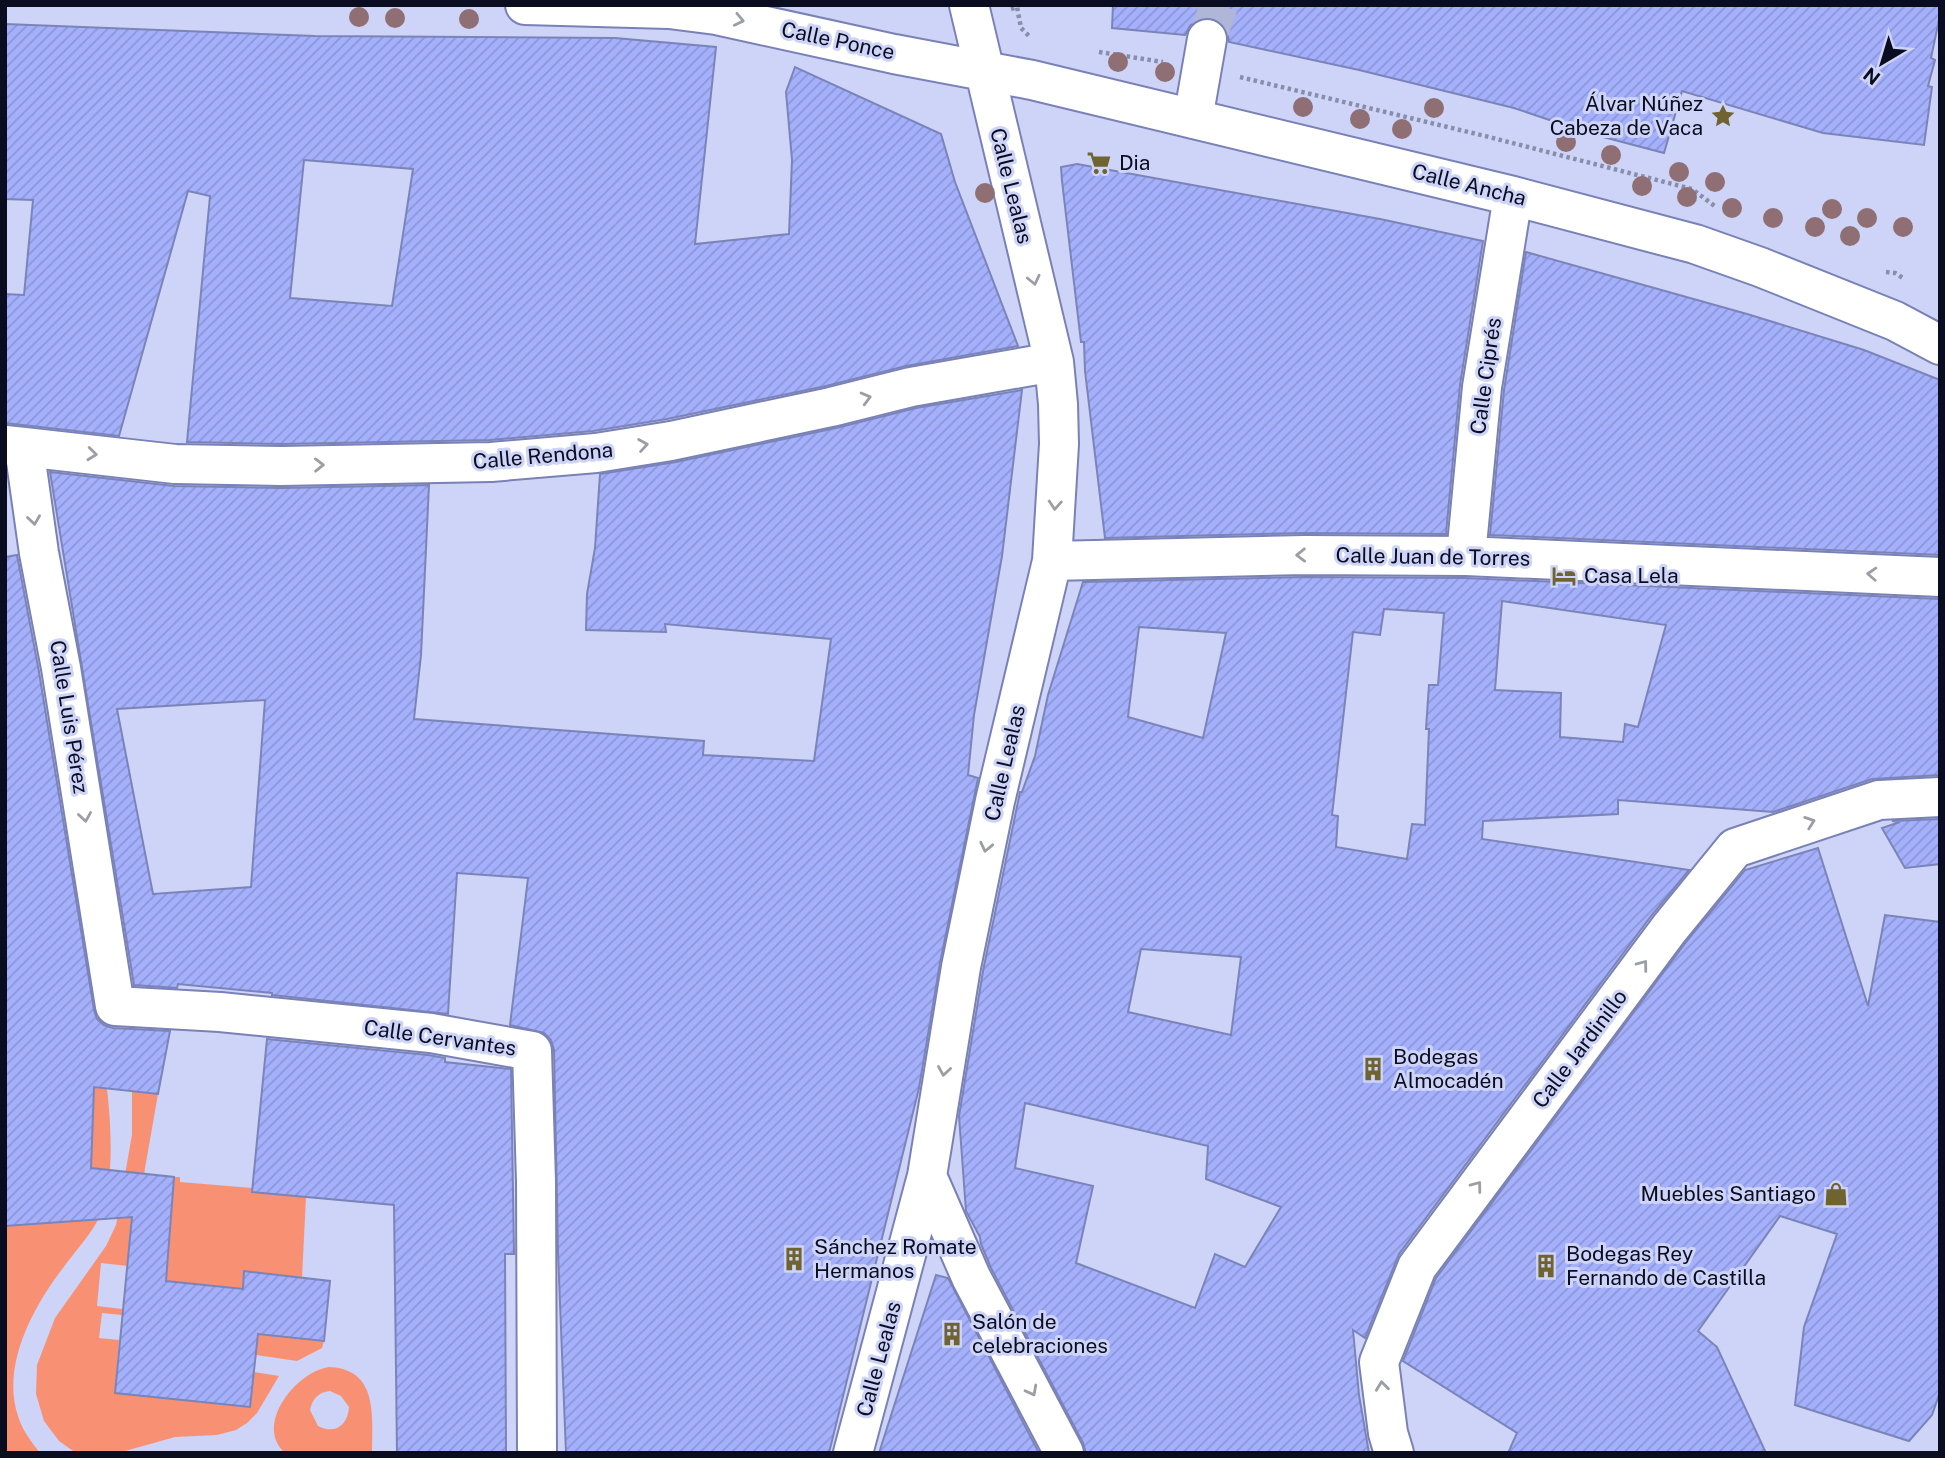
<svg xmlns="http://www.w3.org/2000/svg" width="1945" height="1458" font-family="'Public Sans',sans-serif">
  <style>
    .garden { fill: #f89174; fill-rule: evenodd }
    .building { fill: url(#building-hatch); stroke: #7b84b9; stroke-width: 2; fill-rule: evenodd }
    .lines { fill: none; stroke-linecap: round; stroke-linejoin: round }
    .minor-tunnel { stroke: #b0b6d7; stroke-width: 38; stroke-dasharray: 38 19; stroke-linecap: butt }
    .minor-casing { stroke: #7981b6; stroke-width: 42 }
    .path { stroke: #888daa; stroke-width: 4.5; stroke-dasharray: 3.5 3.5; stroke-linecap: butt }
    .minor { stroke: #fff; stroke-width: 38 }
    .tree { fill: #906f74 }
    .oneway { stroke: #9d9ea5 }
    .labels { text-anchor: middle; stroke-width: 6; stroke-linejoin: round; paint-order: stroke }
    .street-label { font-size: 21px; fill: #0a0c1f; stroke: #cdd4f7 }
    .poi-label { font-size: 21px; fill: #0a0c1f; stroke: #cdd4f7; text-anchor: start }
  </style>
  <defs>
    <pattern id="building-hatch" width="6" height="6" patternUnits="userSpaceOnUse" patternTransform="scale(1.75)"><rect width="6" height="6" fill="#a4b0fb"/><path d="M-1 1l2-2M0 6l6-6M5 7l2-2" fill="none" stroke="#8c96d7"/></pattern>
  </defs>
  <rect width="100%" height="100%" fill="#cdd4f7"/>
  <path class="garden" d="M93,1087L107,1089C111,1123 115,1185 100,1216C91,1235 75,1251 63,1268C33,1307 1,1366 18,1416C22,1430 31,1441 40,1453H5V1226L90,1220Z
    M132,1091L158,1094L144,1174L136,1173L128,1266L101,1263L97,1306L122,1309V1315L102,1313L99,1338L119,1340L115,1393L250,1407L254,1372L279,1376L257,1413L247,1423L236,1430L217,1435L175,1437L118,1453H76L59,1441L44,1421L36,1394L37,1365L55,1318L106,1246L116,1225L132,1135Z
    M174,1177H180V1182L252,1188V1192L306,1197L302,1278L243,1289L166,1281Z
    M258,1334L324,1341L322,1348L297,1361L256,1355Z
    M329,1367C379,1369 372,1417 372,1453H285C253,1425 297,1371 329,1367ZM330,1391L341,1396L349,1407C348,1425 335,1435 318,1426L310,1410C312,1399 319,1392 330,1391Z"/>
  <path class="building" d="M1113,5H1940V15L1931,58L1935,60L1928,86L1932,87L1924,145L1823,133L1682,91L1664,153L1588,133L1514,108L1359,70L1229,42L1227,31L1220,22L1211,18L1199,19L1190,26L1185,35L1112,28Z
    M5,24L315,36L615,38L716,47L695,244L789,234L792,160L786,92L795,67L941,134L955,182L1018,346L906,366L826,386L667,419L593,431L490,440L281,444L187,442L210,196L188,191L119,436L5,423V294L24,295L33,200L5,199ZM304,160L413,169L392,306L290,298Z
    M1077,164L1380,219L1483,241L1460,385L1446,534L1305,533L1105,538L1085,371L1084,342H1081L1062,181L1061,167Z
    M1526,252L1747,314L1864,350L1940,380V555L1490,535L1504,390Z
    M1022,390L1002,556L974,715L968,775L978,778L940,963L919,1088L829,1453H566L558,1253L554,1050L551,1040L544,1033L510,1025L528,878L457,873L448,1014L272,995V993L178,984L177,988L134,985L50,472L174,486L281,488L429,485L421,655L414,719L704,741L703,755L814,761L831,639L665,624L666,632L586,630L587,594L595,548L600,474L676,462L836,428L916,408ZM265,700L251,887L153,894L117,709Z
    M17,555L39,672L94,1010L97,1019L104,1025L113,1028L170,1031L158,1094L94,1087L91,1168L174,1177L166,1281L243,1289L244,1271L330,1281L324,1341L258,1334L250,1407L115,1393L132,1217L5,1226V557Z
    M1305,577L1465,578L1940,599V775L1872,779L1773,812L1618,800V814L1483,821L1482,839L1689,870L1651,916L1399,1254L1365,1338L1353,1330L1359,1395L1369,1453H1086L1083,1443L991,1268L981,1244L980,1237L966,1211L959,1116L983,971L1020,792H1022L1035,756L1048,695L1083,582ZM1502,601L1666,625L1638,727L1625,724L1623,742L1560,737L1561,693L1495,690ZM1384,609L1444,613L1438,685H1429L1426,729H1429L1425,825L1412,824L1407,859L1336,847L1338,816L1332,815L1353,632L1380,635ZM1139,627L1226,633L1203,738L1128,717ZM1141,949L1241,957L1231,1035L1128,1012ZM1025,1103L1208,1146L1206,1179L1281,1207L1245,1267L1215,1254L1195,1308L1076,1263L1093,1186L1015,1168Z
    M1940,819V864L1905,868L1882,828L1900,822L1892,821Z
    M1818,848L1868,1006L1885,915L1940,922V1392L1932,1415L1909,1441L1795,1405L1804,1327L1837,1234L1780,1216L1698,1331L1717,1347L1766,1453H1508L1517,1433L1403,1361L1436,1278L1686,942L1745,870Z
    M267,1039L428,1055L445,1058V1062L511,1069L514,1254H505L506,1453H397L394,1205L252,1192Z
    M936,1275L948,1278L1039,1453H879Z"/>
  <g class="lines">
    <path class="minor-tunnel" d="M1207,39L1219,5"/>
    <g class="minor-casing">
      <path id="minor" d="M525,5L669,9L716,15L894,54L1032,80L1513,196L1695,244L1760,267L1895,321L1940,345
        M1193,119L1207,39
        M5,445L24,447L39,553L61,668L115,1006L220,1012L431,1033L532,1051L536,1181L537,1453
        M24,447L175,464L281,466L491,462L596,453L671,441L831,407L911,387L1054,362
        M1466,556L1482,387L1513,196
        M1052,561L1305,555L1466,556L1940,577
        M927,1176L971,1277L1064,1453
        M853,1453L927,1176L961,967L995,801L1052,561L1059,444L1058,404L1054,362L969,5
        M1394,1453L1388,1433L1379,1362L1417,1267L1669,929L1735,848L1879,800L1940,797"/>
    </g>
    <path class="path" d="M1011,9L1017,7L1021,28L1030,37
      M1099,52L1163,62
      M1240,77L1485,136L1692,189L1716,207
      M1886,272L1895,273L1903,278"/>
    <use href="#minor" class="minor"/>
  </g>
  <g class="tree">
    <circle cx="359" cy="17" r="10"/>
    <circle cx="395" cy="18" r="10"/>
    <circle cx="469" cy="19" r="10"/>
    <circle cx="1118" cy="62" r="10"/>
    <circle cx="1165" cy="72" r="10"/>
    <circle cx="1303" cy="107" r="10"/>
    <circle cx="1434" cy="108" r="10"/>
    <circle cx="1360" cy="119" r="10"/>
    <circle cx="1402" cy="129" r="10"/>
    <circle cx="1566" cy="142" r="10"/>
    <circle cx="1611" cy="155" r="10"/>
    <circle cx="1679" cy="172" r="10"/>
    <circle cx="1715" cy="182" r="10"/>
    <circle cx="1642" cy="186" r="10"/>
    <circle cx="985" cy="193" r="10"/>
    <circle cx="1687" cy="197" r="10"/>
    <circle cx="1732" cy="208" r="10"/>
    <circle cx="1832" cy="209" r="10"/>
    <circle cx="1773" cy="218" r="10"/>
    <circle cx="1867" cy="218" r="10"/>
    <circle cx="1815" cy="227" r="10"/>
    <circle cx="1903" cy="227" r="10"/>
    <circle cx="1850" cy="236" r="10"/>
  </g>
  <defs><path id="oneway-chevron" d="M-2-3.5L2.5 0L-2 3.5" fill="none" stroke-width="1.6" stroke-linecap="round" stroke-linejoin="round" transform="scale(1.75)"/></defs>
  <g class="oneway">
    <use href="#oneway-chevron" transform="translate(739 20) rotate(12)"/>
    <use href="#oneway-chevron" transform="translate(1034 280) rotate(77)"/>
    <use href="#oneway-chevron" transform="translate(866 398) rotate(-15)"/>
    <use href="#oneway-chevron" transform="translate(643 445) rotate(-9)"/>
    <use href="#oneway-chevron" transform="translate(92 454) rotate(6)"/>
    <use href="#oneway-chevron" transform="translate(319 465) rotate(-1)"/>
    <use href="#oneway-chevron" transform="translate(1055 505) rotate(94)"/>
    <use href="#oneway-chevron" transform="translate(34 520) rotate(82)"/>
    <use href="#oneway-chevron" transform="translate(1301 555) rotate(179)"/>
    <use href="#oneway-chevron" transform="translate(1872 574) rotate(-177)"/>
    <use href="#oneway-chevron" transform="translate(85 817) rotate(81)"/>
    <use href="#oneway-chevron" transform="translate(1810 822) rotate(-19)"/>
    <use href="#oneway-chevron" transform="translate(986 847) rotate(102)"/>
    <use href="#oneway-chevron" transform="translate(1643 965) rotate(-53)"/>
    <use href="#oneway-chevron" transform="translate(944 1071) rotate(99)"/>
    <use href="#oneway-chevron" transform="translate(1477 1186) rotate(-53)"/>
    <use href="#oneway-chevron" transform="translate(1382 1386) rotate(-97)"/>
    <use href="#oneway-chevron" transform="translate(1032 1391) rotate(62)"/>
  </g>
  <defs>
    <g id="sight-bare" transform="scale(1.89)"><path d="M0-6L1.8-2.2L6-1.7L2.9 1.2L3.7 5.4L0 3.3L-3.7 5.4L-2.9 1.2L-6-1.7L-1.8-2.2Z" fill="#6f6330" stroke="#cdd4f7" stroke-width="2.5" paint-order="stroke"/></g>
    <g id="supermarket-bare" transform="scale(1.89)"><path d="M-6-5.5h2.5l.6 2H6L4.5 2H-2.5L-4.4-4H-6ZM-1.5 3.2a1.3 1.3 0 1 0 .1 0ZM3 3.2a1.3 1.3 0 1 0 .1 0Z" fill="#6f6330" stroke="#cdd4f7" stroke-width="2.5" paint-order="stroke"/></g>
    <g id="hotel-bare" transform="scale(1.89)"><path d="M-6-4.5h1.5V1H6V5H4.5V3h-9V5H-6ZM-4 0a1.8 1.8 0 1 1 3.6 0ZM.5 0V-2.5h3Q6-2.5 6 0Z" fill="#6f6330" stroke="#cdd4f7" stroke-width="2.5" paint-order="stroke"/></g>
    <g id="building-bare" transform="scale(1.89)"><path d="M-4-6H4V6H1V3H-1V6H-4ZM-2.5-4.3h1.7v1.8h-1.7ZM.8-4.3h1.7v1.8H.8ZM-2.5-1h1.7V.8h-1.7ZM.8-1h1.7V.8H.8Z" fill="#6f6330" stroke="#cdd4f7" stroke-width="2.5" paint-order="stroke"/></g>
    <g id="shop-bare" transform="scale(1.89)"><path d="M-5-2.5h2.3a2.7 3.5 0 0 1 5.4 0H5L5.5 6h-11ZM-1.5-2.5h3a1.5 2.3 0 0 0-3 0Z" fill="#6f6330" stroke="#cdd4f7" stroke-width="2.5" paint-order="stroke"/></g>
  </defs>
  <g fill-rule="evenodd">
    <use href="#sight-bare" x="1723" y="116"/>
    <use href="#supermarket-bare" x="1099" y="163"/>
    <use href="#hotel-bare" x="1564" y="576"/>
    <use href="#building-bare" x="1373" y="1069"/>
    <use href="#shop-bare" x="1836" y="1194"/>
    <use href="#building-bare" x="794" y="1259"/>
    <use href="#building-bare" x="1546" y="1266"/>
    <use href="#building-bare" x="952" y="1334"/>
  </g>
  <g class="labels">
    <g class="street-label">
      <text transform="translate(838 41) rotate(12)" y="7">Calle Ponce</text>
      <text transform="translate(1469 185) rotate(14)" y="7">Calle Ancha</text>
      <text transform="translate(1011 186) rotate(76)" y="7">Calle Lealas</text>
      <text transform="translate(1486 376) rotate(-82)" y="7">Calle Ciprés</text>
      <text transform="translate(543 456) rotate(-5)" y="7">Calle Rendona</text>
      <text transform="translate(1433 557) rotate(1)" y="7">Calle Juan de Torres</text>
      <text transform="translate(69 717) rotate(81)" y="7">Calle Luis Pérez</text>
      <text transform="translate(1005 763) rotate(-77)" y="7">Calle Lealas</text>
      <text transform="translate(440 1038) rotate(8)" y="7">Calle Cervantes</text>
      <text transform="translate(1580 1049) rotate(-53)" y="7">Calle Jardinillo</text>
      <text transform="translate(879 1359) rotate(-75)" y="7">Calle Lealas</text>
    </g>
    <g class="poi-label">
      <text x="1703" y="111" text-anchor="end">Álvar Núñez<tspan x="1703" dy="24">Cabeza de Vaca</tspan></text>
      <text x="1119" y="170">Dia</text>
      <text x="1584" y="583">Casa Lela</text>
      <text x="1393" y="1064">Bodegas<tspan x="1393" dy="24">Almocadén</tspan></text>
      <text x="1816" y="1201" text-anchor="end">Muebles Santiago</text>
      <text x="814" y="1254">Sánchez Romate<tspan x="814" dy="24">Hermanos</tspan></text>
      <text x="1566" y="1261">Bodegas Rey<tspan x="1566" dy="24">Fernando de Castilla</tspan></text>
      <text x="972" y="1329">Salón de<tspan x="972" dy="24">celebraciones</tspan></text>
    </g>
  </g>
  <rect width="1945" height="1458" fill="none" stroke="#0a0c1f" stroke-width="14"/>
  <g transform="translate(1882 63) rotate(218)" stroke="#cdd4f7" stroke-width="5" paint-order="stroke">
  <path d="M0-5L12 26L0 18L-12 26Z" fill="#0a0c1f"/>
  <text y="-10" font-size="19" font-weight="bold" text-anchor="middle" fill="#0a0c1f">N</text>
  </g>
</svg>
